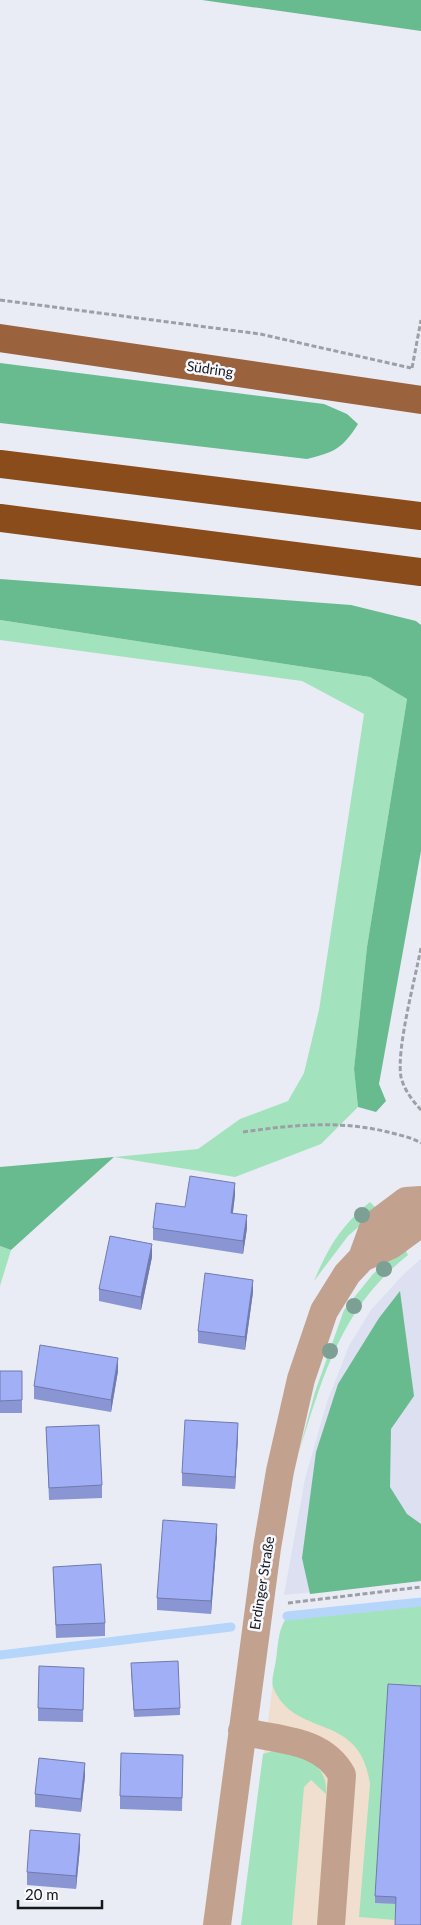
<svg xmlns="http://www.w3.org/2000/svg" width="421" height="1925" font-family="Lato,sans-serif">
  <style>
    .built { fill: #dce0f0 }
    .education { fill: #f0dfce }
    .green { fill: #a2e3be }
    .forest { fill: #68bb8f }
    .lines { fill: none; stroke-linecap: round; stroke-linejoin: round }
    .stream { stroke: #b6d5fa; stroke-width: 9 }
    .path { stroke: #9d9fa6; stroke-width: 3; stroke-dasharray: 5 2.5; stroke-linecap: butt }
    .minor { stroke: #c2a28e; stroke-width: 28 }
    .major { stroke: #9a633e; stroke-width: 28 }
    .highway { stroke: #8b4c1c; stroke-width: 28 }
    .tree { fill: #7da094 }
    .wall { fill: #8a96d4 }
    .shaded-wall { fill: #707aac }
    .building { fill: #a0aff6; stroke: #707aac }
    .labels { text-anchor: middle; stroke-width: 5; stroke-linejoin: round; paint-order: stroke }
    .street-label { font-size: 14px; fill: #151619; stroke: #f8f9ff }
  </style>
  <rect width="100%" height="100%" fill="#e9ecf5"/>
  <path class="built" d="M421,1259V1581L284,1595L305,1479L327,1402L349,1346L371,1310L404,1274Z"/>
  <path class="education" d="M421,1625V1925H241L280,1630Z"/>
  <path class="green" d="M0,620L370,677L407,699L367,947L354,1069L358,1107L321,1144L235,1177L114,1157L198,1149L240,1119L288,1101L304,1073L319,1010L364,714L302,681L0,640Z
    M370,1202L378,1210L348,1236L314,1281C329,1246 341,1226 370,1202Z
    M0,1246L11,1250L0,1286Z
    M404,1247L408,1255C340,1309 323,1377 298,1455L315,1392L344,1310L373,1274Z
    M421,1603V1693L375,1902L396,1904L395,1920L359,1917L370,1784C360,1710 294,1740 273,1687C271,1680 275,1667 276,1660C278,1646 278,1632 285,1620Z
    M273,1751C299,1757 328,1759 326,1794L311,1780L304,1787L292,1925H241L263,1754Z"/>
  <path class="forest" d="M202,0H421V31Z
    M0,363L324,404L347,414L358,424C342,449 335,452 307,459L0,423Z
    M0,579L351,605L416,621L421,625V851L379,1084L386,1101L376,1112L358,1107L354,1069L367,947L407,699L370,677L0,620Z
    M114,1157L11,1250L0,1246V1167Z
    M400,1291L414,1396L391,1429L390,1487L407,1514L421,1524V1581L310,1594L302,1558L316,1452L338,1384L379,1318Z"/>
  <g class="lines">
    <path class="stream" d="M287,1616L421,1602
      M0,1655L231,1627"/>
    <path class="path" d="M0,300L260,334L411,368
      M412,368L421,320
      M421,948C415,979 396,1050 401,1077C404,1090 413,1101 421,1110
      M243,1132C292,1125 339,1120 388,1132C399,1135 411,1137 421,1143
      M288,1603L421,1587"/>
    <path class="minor" d="M362,1258L391,1245L421,1223
      M242,1731C278,1741 322,1738 342,1775L331,1925
      M217,1925L267,1548L280,1471L301,1379L324,1311L347,1274L362,1258L374,1225L406,1201L421,1200"/>
    <path class="major" d="M0,338L421,400"/>
    <path class="highway" d="M0,464L421,516
      M0,518L421,572"/>
  </g>
  <g class="tree">
    <circle cx="362" cy="1215" r="8"/>
    <circle cx="384" cy="1269" r="8"/>
    <circle cx="354" cy="1306" r="8"/>
    <circle cx="330" cy="1351" r="8"/>
  </g>
  <path class="wall" d="M235,1195L233,1213L247,1228L243,1254L153,1240V1228L185,1207Z
    M152,1257L141,1310L99,1301V1289Z
    M253,1292L245,1350L198,1343V1331Z
    M0,1371H22V1413H0Z
    M118,1371L111,1412L34,1399V1386Z
    M46,1427L102,1485V1498L49,1500Z
    M238,1436L235,1489L182,1486V1473Z
    M217,1537L211,1614L157,1610V1598Z
    M53,1567L105,1623V1636L56,1638Z
    M84,1668L83,1722L38,1721V1708Z
    M131,1670L180,1708V1715L134,1717Z
    M421,1686L396,1904L375,1903V1896Z
    M183,1755L182,1811L120,1809V1796Z
    M85,1776L81,1812L35,1807V1794Z
    M80,1847L76,1889L27,1885V1872Z"/>
  <path class="shaded-wall" d="M235,1183V1195L231,1225V1213Z
    M247,1215V1228L243,1254V1241Z
    M152,1244V1257L141,1310V1297Z
    M253,1280V1292L245,1350V1337Z
    M118,1358V1371L111,1412V1400Z
    M238,1423V1436L235,1489V1477Z
    M217,1524V1537L211,1614V1601Z
    M85,1763V1776L81,1812V1799Z
    M80,1834V1847L76,1889V1876Z"/>
  <path class="building" d="M190,1176L235,1183L231,1213L247,1215L243,1241L153,1228L156,1203L185,1207Z
    M110,1236L152,1244L141,1297L99,1289Z
    M205,1273L253,1280L245,1337L198,1331Z
    M40,1345L118,1358L111,1400L34,1386Z
    M0,1371H22V1400L0,1401Z
    M185,1420L238,1423L235,1477L182,1473Z
    M99,1425L102,1485L49,1488L46,1427Z
    M163,1520L217,1524L211,1601L157,1598Z
    M101,1564L105,1623L56,1625L53,1567Z
    M178,1661L180,1708L134,1710L131,1663Z
    M39,1666L84,1668L83,1710L38,1708Z
    M388,1684L421,1686V1925H395L396,1897L375,1896Z
    M121,1753L183,1755L182,1798L120,1796Z
    M39,1758L85,1763L81,1799L35,1794Z
    M30,1830L80,1834L76,1876L27,1872Z"/>
  <g class="labels">
    <g class="street-label">
      <text transform="translate(210 369) rotate(8)" y="5">Südring</text>
      <text transform="translate(262 1583) rotate(-81)" y="5">Erdinger Straße</text>
    </g>
  </g>
  <path d="M18 1900v8h84v-8" fill="none" stroke="#151619" stroke-width="2.5"/>
  <text x="25" y="1900" font-size="15" fill="#151619" stroke="#f8f9ff" stroke-width="4" paint-order="stroke">20 m</text>
</svg>
